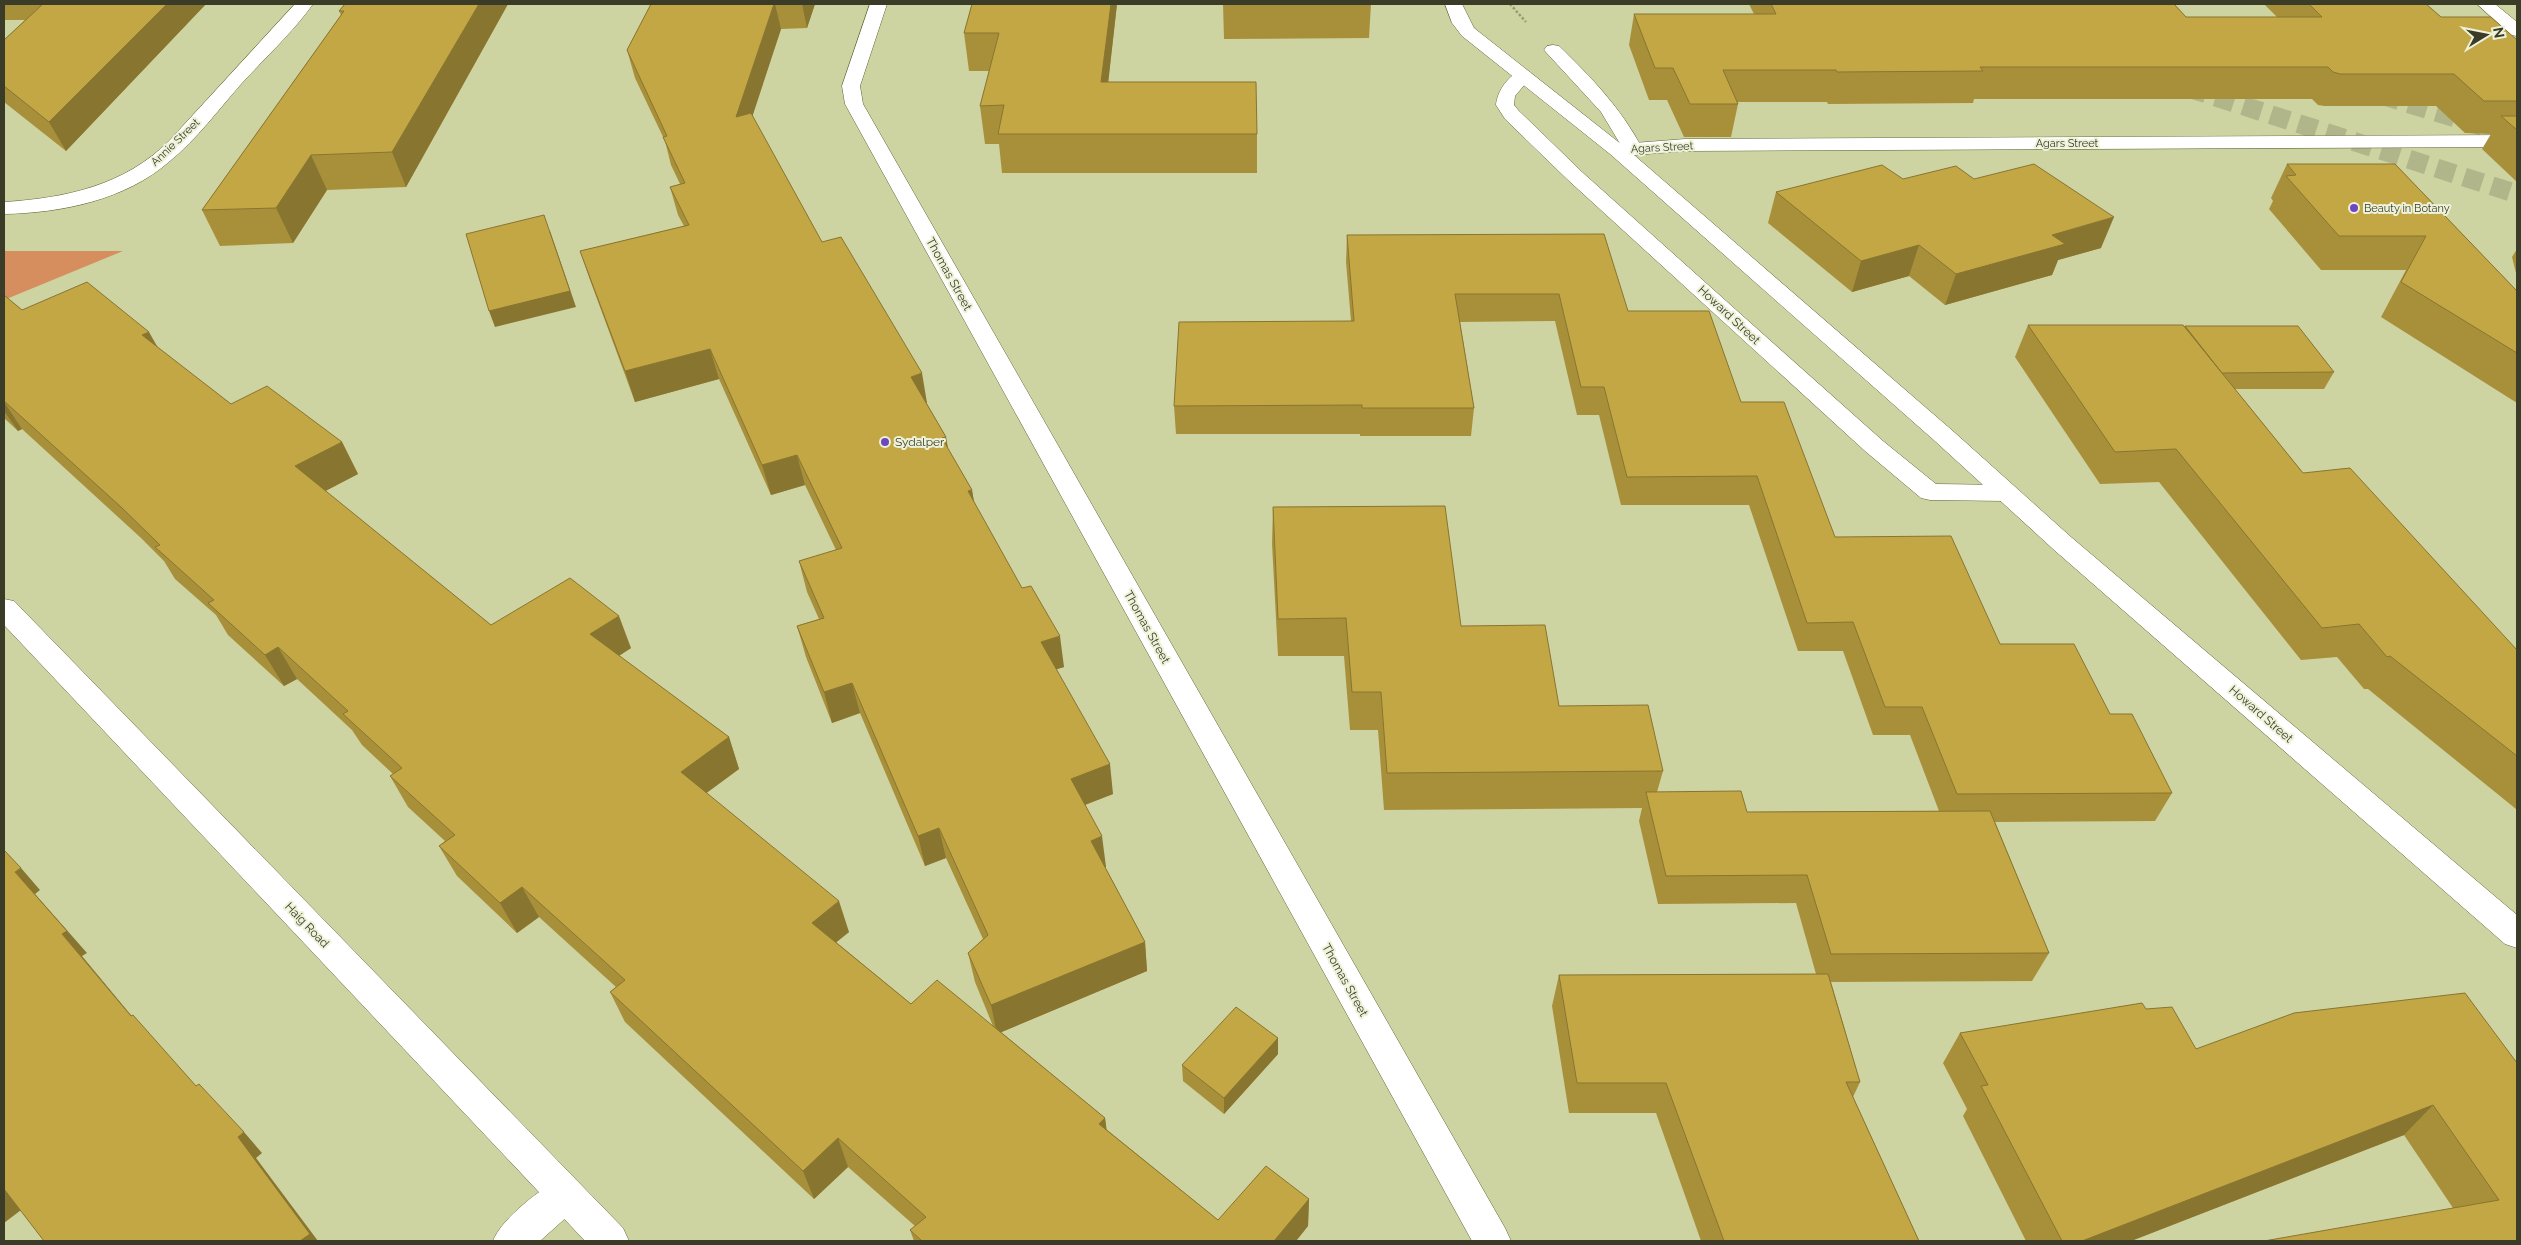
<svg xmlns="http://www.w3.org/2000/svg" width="2521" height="1245" font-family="Raleway,sans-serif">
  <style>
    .green { fill: #d78e5f }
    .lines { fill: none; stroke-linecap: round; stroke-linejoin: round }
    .highway-tunnel { stroke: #b0b58a; stroke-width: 19; stroke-dasharray: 19 10; stroke-linecap: butt }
    .lane-casing { stroke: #606436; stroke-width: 1 }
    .street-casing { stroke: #606436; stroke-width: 1 }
    .secondary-casing { stroke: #606436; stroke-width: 1 }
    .path { stroke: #969a74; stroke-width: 2.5; stroke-dasharray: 2.5 2; stroke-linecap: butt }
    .lane { fill: #fff; fill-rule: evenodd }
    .street { fill: #fff; fill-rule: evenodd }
    .secondary { fill: #fff; fill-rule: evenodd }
    .wall { fill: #a8903b }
    .shaded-wall { fill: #887530 }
    .building { fill: #c3a745; stroke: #887530 }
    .poi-dot { fill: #6c47c0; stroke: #eef2d9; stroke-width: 2 }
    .labels { text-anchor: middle; stroke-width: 4; stroke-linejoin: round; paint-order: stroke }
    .far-street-label { font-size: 11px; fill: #3a3c28; stroke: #eef2d9 }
    .far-poi-label { font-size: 11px; fill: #3a3c28; stroke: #eef2d9; text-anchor: start }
    .street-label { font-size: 12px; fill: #3a3c28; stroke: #eef2d9 }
    .poi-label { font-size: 12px; fill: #3a3c28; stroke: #eef2d9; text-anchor: start }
  </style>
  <rect width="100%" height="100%" fill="#ced3a2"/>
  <path class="green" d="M4,251H123L4,300Z"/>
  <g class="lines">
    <path class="highway-tunnel" d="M2188,88L2517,194
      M2381,95L2517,137"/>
    <g class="lane-casing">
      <path id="lane" d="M1553,45L1559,46C1591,77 1621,108 1642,148L1639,152H1625L1601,112L1544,50L1547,46Z
        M1523,70L1530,72L1532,76L1515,96L1514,105L1519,111L1582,172L1754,326L1883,441L1936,484L2006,485L2015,487L2019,493L2015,499L2006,501L1930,500L1921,498L1865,451L1568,180L1505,119L1496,105C1497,91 1509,74 1523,70Z"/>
    </g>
    <g class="street-casing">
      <path id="street" d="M295,4H313C293,32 265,58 242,83C219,109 197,139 170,161C126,200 61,213 4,214V202C65,198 124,186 169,141Z
        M870,4H887L860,86L863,104L1505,1228L1511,1241H1472L845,104L842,86Z
        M1445,4H1462L1474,28L1621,144L1685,139L2517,135V147L1685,151L1634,155L1954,432L2071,537L2517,915V948L2505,944L2053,549L1936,442L1610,154L1462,36L1452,23Z
        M2477,4H2495L2517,22V36L2511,35Z
        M565,1177L578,1183L584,1195L578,1207L540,1241H493C501,1219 543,1186 565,1177Z"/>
    </g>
    <g class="secondary-casing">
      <path id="secondary" d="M4,599L14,601L623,1228L629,1241H585L4,625Z"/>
    </g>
    <path class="path" d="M1510,4L1526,22"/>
    <use href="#lane" class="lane"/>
    <use href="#street" class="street"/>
    <use href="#secondary" class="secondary"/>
  </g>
  <path class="wall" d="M4,4H206L66,151L4,102V40L25,20H4Z
    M345,4H508L406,187L327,190L293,243L220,246L202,210L341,15L339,11Z
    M651,4H815L807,28L781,29L752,116L822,242L927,403V404L946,437L948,449L972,490L974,502L1064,667L1056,669L1113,794L1085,805L1106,867H1105L1145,942L1147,971L1001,1032L1105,1118L1106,1129L1218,1220L1309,1199L1308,1226L1296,1241H914L910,1230L915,1226L848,1167L814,1199L625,1022L610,992L616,987L539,917L517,933L457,876L439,846L445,841L408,807L390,776L393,774L362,745L352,730L297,679L284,686L228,635L216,615L175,579L164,561L141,538L22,429L18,431L4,418V295L22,310L158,348L231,404L342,442L358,474L325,491L491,625L631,648L619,656L729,737L739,769L706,793L849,932L836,942L911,1004L993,1026L975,982L968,953L983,939L946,858L925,866L860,713L832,723L806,657L797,626L819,619L807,592L799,561L836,550L805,485L771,495L719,379L635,402L590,280L580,251L684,226L678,215L670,187L680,184L671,165L665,141L635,78L627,50Z
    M972,4H1117L1108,82L1257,134V173H1002L999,144H985L980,106L989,71H969L964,33Z
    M1223,4H1371L1369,38L1224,39Z
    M1749,4H2174L2186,17H2277L2264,4H2426L2441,17L2517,40V182L2482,149L2491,134L2465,133L2436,106H2324L2318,105L2312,99H1974L1973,103L1828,104L1827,102H1737L1738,104L1731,137H1684L1667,100H1649L1629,45L1634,14H1754Z
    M2287,164H2395L2517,291V403L2381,317L2406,270H2321L2269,209L2273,201L2271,198Z
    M1903,179H1974L2101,248L2058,260L2052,275L1945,305L1909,276L1852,292L1768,223L1776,192Z
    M1347,235L1628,311L1741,402L1835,537L2000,644L2110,714L2172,793L2155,821L1995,822L2049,953L2032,981L1831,982L1860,1082L1853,1097L1919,1241H1701L1656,1113H1569L1552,1006L1559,975L1816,974L1796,903L1658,904L1639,821L1642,808L1384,810L1378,730H1350L1344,656H1278L1272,544L1273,507L1461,626L1559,706L1663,771L1657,792L1747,812L1939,811L1910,735H1873L1843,651H1798L1749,505H1621L1599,415H1577L1555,321L1460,322L1474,408L1471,436H1360V434H1176L1174,406L1351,321L1346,262Z
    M2517,249V277L2512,257Z
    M2028,325L2185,326L2334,372L2324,389H2235L2303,473L2517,650V808L2516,809L2368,689H2364L2337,657L2301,660L2159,482L2100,484L2015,357Z
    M2146,1009L2196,1049L2517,1063V1241L2453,1208L2404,1135L2131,1241H2026L1963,1116L1967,1109L1943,1063L1960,1033Z
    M1278,1038V1054L1224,1114L1183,1081L1182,1065Z"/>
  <path class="shaded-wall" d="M167,4H206L66,151L49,122Z
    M479,4H508L406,187L392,152Z
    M774,4H775L781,29L743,145L736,117Z
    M802,4H815L807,28Z
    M1111,4H1117L1104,120L1101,82Z
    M311,155L327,190L293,243L276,208Z
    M2114,217L2101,248L2058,260L2052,275L1945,305L1956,274L2052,235Z
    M550,231L576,307L495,327L489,311Z
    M1919,245L1909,276L1852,292L1861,261Z
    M149,332L166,362L142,335Z
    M710,349L719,379L635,402L625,371Z
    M922,373L927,403L916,407L911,377Z
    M4,402L22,429L18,431L4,411Z
    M946,437L951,467L942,438Z
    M342,442L358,474L312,498L295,466Z
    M797,455L805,485L771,495L762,465Z
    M972,490L977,520L968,491Z
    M619,616L631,648L603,666L590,634Z
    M1060,636L1064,667L1045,673L1041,642Z
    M278,647L297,679L284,686L265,655Z
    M852,683L860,713L832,723L824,692Z
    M729,737L739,769L693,803L681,772Z
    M1110,764L1113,794L1074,809L1071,779Z
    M939,828L946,858L925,866L918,836Z
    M1102,836L1106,867L1094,871L1091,841Z
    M21,868L40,890L35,894L87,953L82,956L150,1038L131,1016L62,934L15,872Z
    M522,887L539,917L517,933L500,903Z
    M839,901L849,932L822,954L812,923Z
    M1145,942L1147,971L997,1034L991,1005Z
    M1278,1038V1054L1224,1114V1098Z
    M2433,1105L2404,1135L2131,1241H2082Z
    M1105,1118L1109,1146L1099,1124Z
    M244,1132L262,1153L256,1158L318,1241H300L238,1137Z
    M838,1138L848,1167L814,1199L803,1171Z
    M4,1188L25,1207L4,1223Z
    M1309,1199L1308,1226L1296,1241H1274Z"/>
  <path class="building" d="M43,4H167L49,122L4,86V40Z
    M345,4H479L392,152L311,155L276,208L202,210L344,11H339Z
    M651,4H774L736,117L751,113L822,242L841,237L922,373L911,377L946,437L942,438L972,490L968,491L1022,588L1031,586L1060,636L1041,642L1110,764L1071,779L1102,836L1091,841L1145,942L991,1005L968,953L988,935L939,828L918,836L852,683L824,692L797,626L824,618L799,561L842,548L797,455L762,465L710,349L625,371L580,251L689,225L670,187L685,183L663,137L667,136L627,50Z
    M972,4H1111L1101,82H1256L1257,134H998L1004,105L980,106L999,33H964Z
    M1771,4H2174L2186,17H2322L2309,4H2426L2441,17H2491L2517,40V101H2484L2454,74H2340L2333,72L2328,67H1980L1983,71L1837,72L1836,70H1723L1738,104H1690L1673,68H1655L1634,14H1776Z
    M2501,116H2517V130Z
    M2034,164L2114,217L2052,235L2065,244L1956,274L1919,245L1861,261L1776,192L1882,165L1903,179L1956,166L1974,179Z
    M2287,164H2395L2517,291V353L2401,282L2426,236H2339L2286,176L2296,175Z
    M544,215L570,291L489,311L466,234Z
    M1604,234L1628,311H1709L1741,402H1784L1835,537L1951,536L2000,644H2074L2110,714H2132L2172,793L1957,794L1922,707H1885L1853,622L1807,623L1757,476L1627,477L1604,387H1581L1559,294H1455L1474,408H1362V405L1174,406L1179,322L1354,321L1347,235Z
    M87,282L149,332L142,335L231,404L267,386L342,442L295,466L491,625L570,578L619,616L590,634L729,737L681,772L839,901L812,923L911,1004L937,980L1105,1118L1099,1124L1218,1220L1266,1166L1309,1199L1274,1241H922L910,1230L926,1217L838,1138L803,1171L610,992L625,980L522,887L500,903L439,846L455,835L390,776L402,768L343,714L348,711L278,647L265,655L208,603L214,600L155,547L160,545L121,507L4,401V295L22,310Z
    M2028,325H2183L2303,473L2350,468L2517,650V756L2390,656L2387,657L2359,624L2322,628L2176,449L2115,452Z
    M2185,326H2298L2334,372L2222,373Z
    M1445,506L1461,626L1545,625L1559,706L1648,705L1663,771L1387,773L1381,692H1352L1346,618L1278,619L1273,507Z
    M1741,791L1747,812L1990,811L2049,953L1831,954L1807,875L1666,876L1646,792Z
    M4,850L21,868L15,872L67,931L62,934L131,1016L133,1015L196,1086L199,1084L244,1132L238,1137L310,1234L300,1241H44L4,1189Z
    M1828,974L1860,1082H1846L1919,1241H1724L1666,1083H1577L1559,975Z
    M2465,993L2517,1063V1241H2264L2499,1200L2433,1105L2082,1241H2062L1981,1086L1988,1085L1960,1033L2142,1003L2146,1009L2172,1007L2196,1049L2294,1013Z
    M1236,1007L1278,1038L1224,1098L1182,1065Z"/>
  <g class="poi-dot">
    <circle cx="2354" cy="208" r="5"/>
    <circle cx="885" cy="442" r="5"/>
  </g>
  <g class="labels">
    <g class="far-street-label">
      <text transform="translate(175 142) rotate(-44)" y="4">Annie Street</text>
      <text x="2067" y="147">Agars Street</text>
      <text transform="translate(1662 147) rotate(-3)" y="4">Agars Street</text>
    </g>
    <g class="far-poi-label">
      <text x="2364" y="212">Beauty in Botany</text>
    </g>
    <g class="street-label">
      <text transform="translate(949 274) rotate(61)" y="4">Thomas Street</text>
      <text transform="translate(1729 315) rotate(43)" y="4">Howard Street</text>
      <text transform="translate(1147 627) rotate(61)" y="4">Thomas Street</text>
      <text transform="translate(2261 714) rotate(41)" y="4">Howard Street</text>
      <text transform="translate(307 925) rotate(46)" y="4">Haig Road</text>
      <text transform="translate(1345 980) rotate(61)" y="4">Thomas Street</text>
    </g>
    <g class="poi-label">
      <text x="895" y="446">Sydalper</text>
    </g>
  </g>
  <rect width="2521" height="1245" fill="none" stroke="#3a3c28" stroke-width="10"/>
  <g transform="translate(2486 35) rotate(80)" stroke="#eef2d9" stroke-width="4" paint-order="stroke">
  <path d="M0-4L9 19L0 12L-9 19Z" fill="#3a3c28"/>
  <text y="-8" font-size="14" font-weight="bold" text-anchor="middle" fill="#3a3c28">N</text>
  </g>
</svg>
